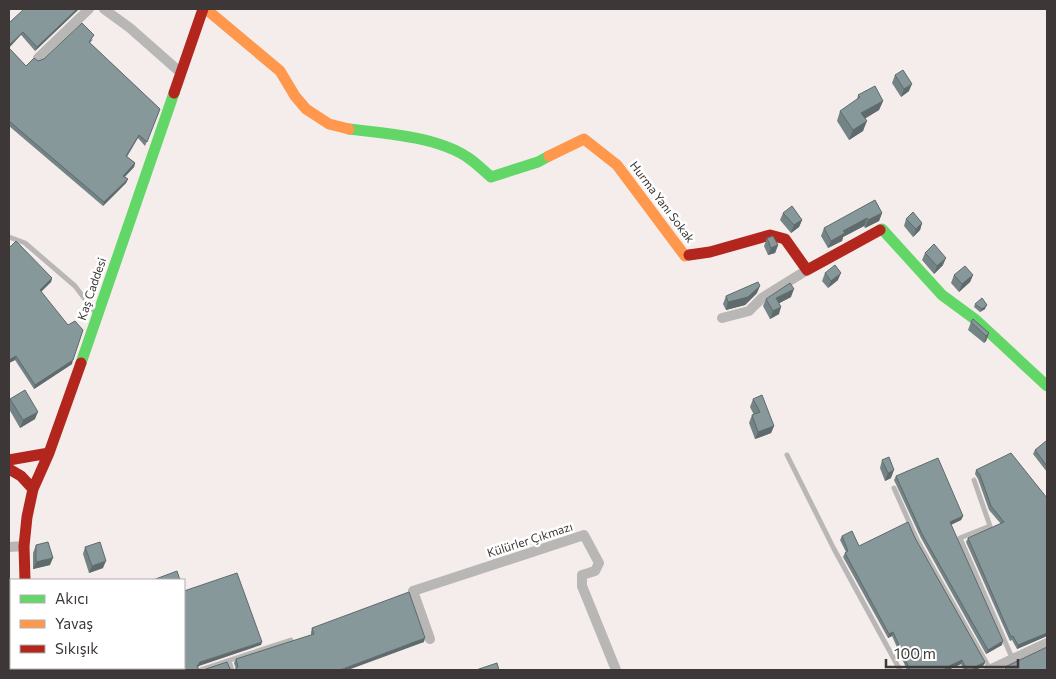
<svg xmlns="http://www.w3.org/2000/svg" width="1056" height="679" font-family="Commissioner,sans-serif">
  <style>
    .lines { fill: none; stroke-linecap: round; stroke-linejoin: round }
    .lane { stroke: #b9b7b6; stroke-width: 5 }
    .street { stroke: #b9b7b6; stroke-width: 10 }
    .fast { stroke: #63d668; stroke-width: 11 }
    .slow { stroke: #ff974d; stroke-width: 11 }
    .jam { stroke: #b3261e; stroke-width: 11 }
    .wall { fill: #748385 }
    .shaded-wall { fill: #5e6a6c }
    .building { fill: #87989b; stroke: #5e6a6c }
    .labels { text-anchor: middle; stroke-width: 5; stroke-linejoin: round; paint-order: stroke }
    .street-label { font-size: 12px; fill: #3d3837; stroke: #fff }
  </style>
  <rect width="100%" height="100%" fill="#f4edeb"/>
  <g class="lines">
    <path class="lane" d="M9,237L25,243L75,286L97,315
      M787,455L834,549L900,670
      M974,480L990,526L960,538L1013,660
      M894,488L917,540L990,669
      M229,661L232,670
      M200,670L291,640"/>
    <path class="street" d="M104,9L130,28L181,73
      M38,58L89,9
      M722,318L749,311L762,298L807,270
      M9,547L24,546
      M430,639L413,591L584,535L599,563L595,571L582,575V586L616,670
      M989,670L1047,643"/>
    <path class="fast" d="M349,129C384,133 437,137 467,157C475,162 483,170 491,177L538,162L549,156
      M880,230L882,229L942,295L976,320L1047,386
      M81,363L174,93"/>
    <path class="slow" d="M206,9L280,71L295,96L306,109L329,124L349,129
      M549,156L584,139L617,165L685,256L689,255"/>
    <path class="jam" d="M174,93L203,9
      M689,255L710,252L770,235L785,239L807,270L880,230
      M9,460L49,453
      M9,469L21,476L33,489
      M25,580L24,546L27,517L33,489L49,453L81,363
      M36,668L37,670"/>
  </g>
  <path class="wall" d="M79,9L35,51L10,22Z
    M93,39L90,43L160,109L145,146L138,138L127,157L135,163L134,167L125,177L128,179L126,183L103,206L9,126V48L26,66Z
    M895,75L909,91L901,97L892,83Z
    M858,95L883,101L879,110L865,118L863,131L849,140L837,121L840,111L857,100Z
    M783,213L802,220L799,227L791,233L780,220Z
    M882,213L879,221L865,228L864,226L843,237L842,241L828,248L821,236L824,228Z
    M906,219L922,223L920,230L913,237L904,226Z
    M767,238L778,245L775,253L768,255L764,246Z
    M9,248L52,278L51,282L41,291L72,364L34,389L15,360L9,363Z
    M925,253L943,265L934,274L922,260Z
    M825,273L838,280L828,288L822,281Z
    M954,275H973L970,282L959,292L951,283Z
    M757,293L745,305L726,310L723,304L726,296Z
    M791,297L779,303V314L770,319L763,306L766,299Z
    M975,304L985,309L980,312L974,307Z
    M971,322L989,333L986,341L984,343L968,330Z
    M10,399L35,419L20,428L9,409V403Z
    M753,399L774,426L771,433L755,439L749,423L752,415H754L750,407Z
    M1047,442V472L1033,454L1035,450Z
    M882,460L891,478L885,481L880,468Z
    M976,470L1047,498V636L1017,649L1012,640L1010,641L966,542L968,538L1001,524L989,510L978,479L975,474Z
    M896,476L963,516L961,520L951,525L1002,645L986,654L921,538L894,480Z
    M842,536L859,546L915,538L985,662L983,666L976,670H964L961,664L948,670H907L892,636L888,638L843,557L845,553L846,552L840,540Z
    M36,545L50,565L33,569V553Z
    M85,547L103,568L89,573L83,554Z
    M312,628L424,642L236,669L234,663L236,659L311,635V632Z"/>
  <path class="shaded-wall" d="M77,9H79L35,51L37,47Z
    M23,32L21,35L9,48V45Z
    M912,84L909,91L901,97L904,89Z
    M883,101L879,110L858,123L861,113Z
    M867,121L863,131L849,140L853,130Z
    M135,163L134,167L122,179L123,176Z
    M128,179L126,183L103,206L104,202Z
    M882,213L879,221L865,228L868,220Z
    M867,218L864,226L843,237L842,241L828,248L831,241L843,231Z
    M802,220L799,227L791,233L794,225Z
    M922,223L920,230L913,237L916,229Z
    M778,245L775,253L768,255L771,248Z
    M946,258L943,265L934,274L937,266Z
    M841,273L838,280L828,288L831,281Z
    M973,275L970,282L959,292L962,284Z
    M52,278L51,282L39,294L40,290Z
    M760,286L757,293L745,305L726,310L728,302Z
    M794,289L791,297L774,306L776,298Z
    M987,305L985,309L980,312L982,309Z
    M781,307L779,314L770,319L773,311Z
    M989,333L986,341L984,343L986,336Z
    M16,356L15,360L9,363V360Z
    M73,360L72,364L34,389L35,385Z
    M38,412L35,419L20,428L23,420Z
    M774,426L771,433L755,439L758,432Z
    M894,470L891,478L885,481L888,473Z
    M963,516L961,520L948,526L950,522Z
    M53,558L50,565L33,569L36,562Z
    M106,561L103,568L89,573L92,566Z
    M9,623H11V630H9Z
    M893,632L892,636L888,638L889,634Z
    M1047,633V636L1017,649L1018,645Z
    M425,638L424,642L348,670H340Z
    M1003,641L1002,645L986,654L988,650Z
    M262,642L261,645L199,666L196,670L197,666L200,662Z
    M962,660L961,664L948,670H944L945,668Z
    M985,662L983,666L976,670H973V668Z"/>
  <path class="building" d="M24,9H77L37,47L23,32L9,45V20L10,22Z
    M82,23L94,35L89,42L160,109L147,142L139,135L126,156L135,163L123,176L128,179L104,202L9,121V48L26,66L34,58L38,61L44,59Z
    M903,70L912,84L904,89L895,75Z
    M875,86L883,101L861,113L867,121L853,130L840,111L860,97L858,95Z
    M875,200L882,213L868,220L867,218L843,231L845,233L831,241L824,228Z
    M792,206L802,220L794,225L783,213Z
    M913,212L922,223L916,229L906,219Z
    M773,236L778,245L771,248L767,238Z
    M16,241L52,278L40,290L68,325L75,321L83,330L73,360L35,385L16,356L9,360V248Z
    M934,244L946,258L937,266L925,253Z
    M835,265L841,273L831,281L825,273Z
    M965,266L973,275L962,284L954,275Z
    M758,282L760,286L748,297L728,302L726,296Z
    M790,283L794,289L776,298L781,307L773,311L766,299Z
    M982,298L987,305L982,309L975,304Z
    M973,319L989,333L986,336L971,322Z
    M25,390L38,412L23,420L10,399Z
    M762,395L774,426L758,432L752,415L760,412L753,399Z
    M1046,441L1047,442V466L1035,450Z
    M1011,453L1047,498V633L1018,645L1013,636L1011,637L968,538L1004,522L991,506L980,475L976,470Z
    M889,457L894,470L888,473L882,460Z
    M938,458L963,516L950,522L1003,641L988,650L922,534L896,476Z
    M908,522L915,538L985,662L973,668L974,670H967L962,660L945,668L946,670H910L893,632L889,634L845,553L848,551L842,536L852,531L859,546Z
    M48,542L53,558L36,562V545Z
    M100,542L106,561L92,566L85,547Z
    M177,571L180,580H153Z
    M237,573L262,642L200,662L197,666L199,670H202H110L109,668H184V591Z
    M409,592L425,638L340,670H234L238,667L236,659L314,634L312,628Z
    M9,606H11V623H9Z
    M1047,647V670H1006L1005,667Z
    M227,662L230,669L234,670H203Z
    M497,663L499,670H476Z
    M47,668H72L73,670H48Z"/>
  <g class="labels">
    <g class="street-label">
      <text transform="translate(662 202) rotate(53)" y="4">Hurma Yanı Sokak</text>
      <text transform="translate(92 289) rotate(-71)" y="4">Kaş Caddesi</text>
      <text transform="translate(530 540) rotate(-18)" y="4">Külürler Çıkmazı</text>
    </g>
  </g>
  <rect width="1056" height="679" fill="none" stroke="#3d3837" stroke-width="20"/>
  <rect x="10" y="579" width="175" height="90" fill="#ffffff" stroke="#b1afaf"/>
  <rect x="20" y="595" width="25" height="8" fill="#63d668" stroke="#b1afaf"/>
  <text x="55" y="604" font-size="15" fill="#3d3837">Akıcı</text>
  <rect x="20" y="620" width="25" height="8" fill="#ff974d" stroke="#b1afaf"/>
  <text x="55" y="629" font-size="15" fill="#3d3837">Yavaş</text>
  <rect x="20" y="645" width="25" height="8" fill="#b3261e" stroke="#b1afaf"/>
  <text x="55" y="654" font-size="15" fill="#3d3837">Sıkışık</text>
  <path d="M886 659v8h132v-8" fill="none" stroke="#3d3837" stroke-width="2.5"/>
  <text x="894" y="659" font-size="15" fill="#3d3837" stroke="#ffffff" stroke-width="4" paint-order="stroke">100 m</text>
</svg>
